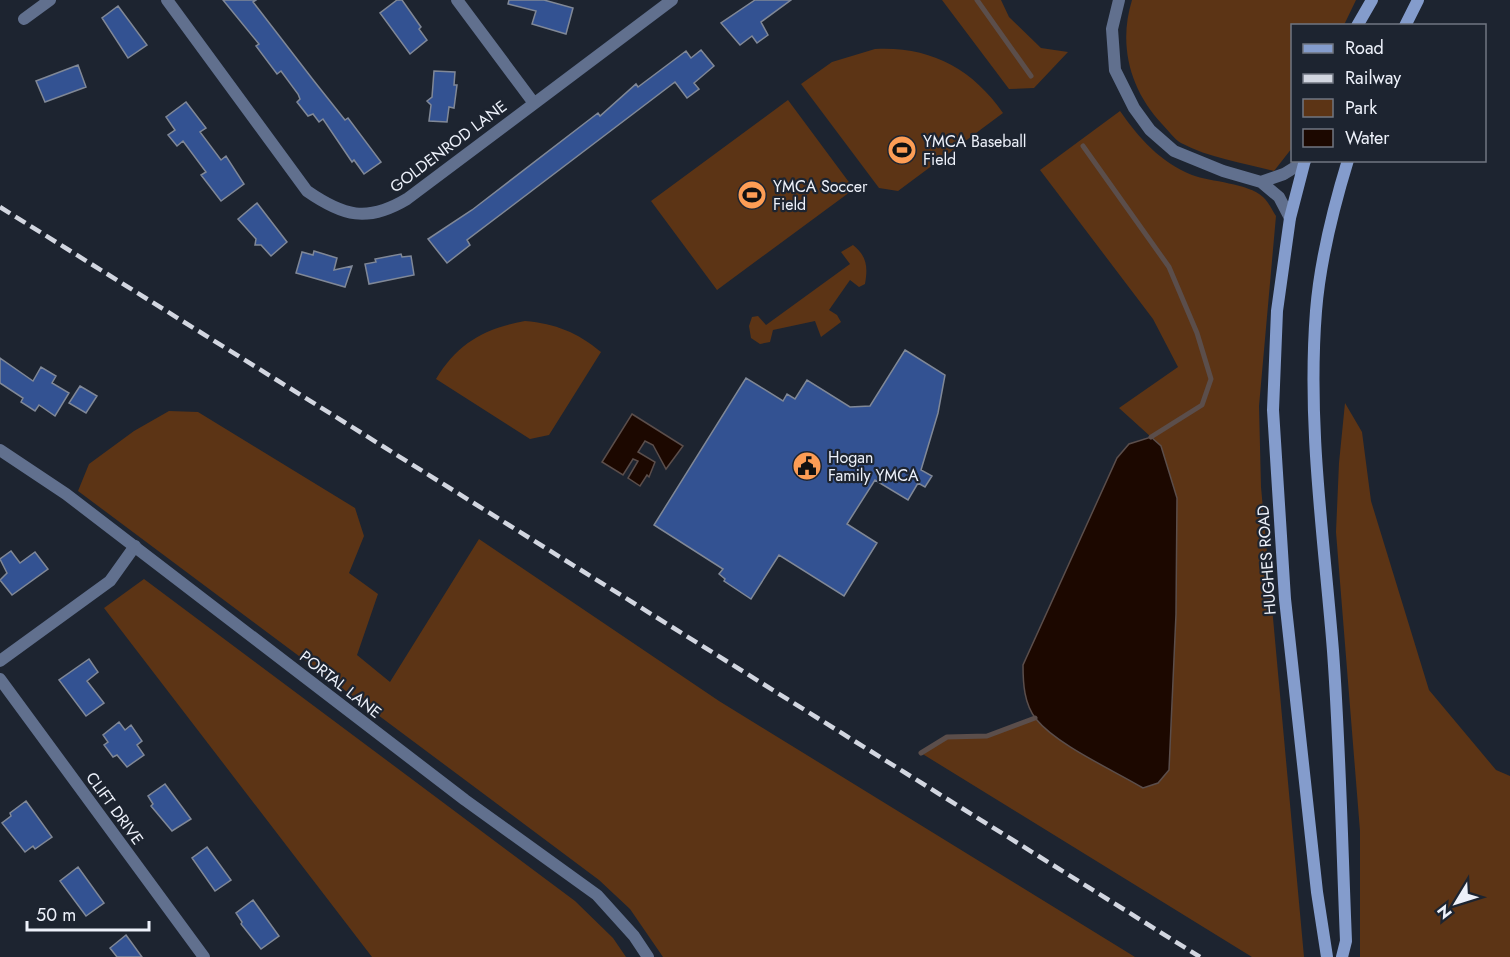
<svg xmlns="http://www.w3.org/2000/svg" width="1510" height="957" font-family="Jost,sans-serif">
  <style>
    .green { fill: #5c3415 }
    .water { fill: #1c0800; stroke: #5b4e4b; stroke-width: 1.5 }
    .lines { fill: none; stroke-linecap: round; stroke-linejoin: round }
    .stream { stroke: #5b4e4b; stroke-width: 5 }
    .building { fill: #335292; stroke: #808897; stroke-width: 1.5 }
    .minor { stroke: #61708e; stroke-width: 12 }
    .tertiary { stroke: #61708e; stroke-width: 12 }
    .secondary { stroke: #849ccc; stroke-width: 12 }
    .rail { stroke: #d2d6e0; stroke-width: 4.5; stroke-dasharray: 12 6; stroke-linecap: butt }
    .labels { text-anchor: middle; stroke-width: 4.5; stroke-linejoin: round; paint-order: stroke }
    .poi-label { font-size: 16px; fill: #edf1fa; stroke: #1d2430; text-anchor: start }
    .street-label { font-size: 16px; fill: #edf1fa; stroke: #1d2430 }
  </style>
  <rect width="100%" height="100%" fill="#1d2430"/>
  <path class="green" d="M942,0H1001L1009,17L1041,48L1068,52L1034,88L1009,89Z
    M1132,0H1356L1344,25L1292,26V148L1274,171C1244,163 1209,158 1181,143C1174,139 1168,130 1162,124C1130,90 1118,45 1132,0Z
    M875,49C929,46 972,68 1003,113L898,191L879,188L801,84L832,62Z
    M788,100L854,189L717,290L651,201Z
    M1120,111C1138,137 1161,163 1192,175C1211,182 1248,183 1263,197C1268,201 1272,210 1276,216L1259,406L1261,487L1304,957H1252L921,753L947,737L987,736L1035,718L1058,738L1168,770L1176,614L1177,498L1161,446L1119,408L1178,367L1153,319L1040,170Z
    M853,245C867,256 868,267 865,284L859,287L850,280L829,310L837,315L841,322L821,337L815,321L773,330L770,342L760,344L751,338L749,326L752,317L758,316L766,325L850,264L841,252Z
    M525,321C556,324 577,332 601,352L549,435L530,439L436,379C457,344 484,328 525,321Z
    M1345,403L1362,432L1371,501L1429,690L1496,770L1510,776V957H1360V831L1336,532L1339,463Z
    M169,411L198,412L355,508L364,536L349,573L378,594L357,655L390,682L479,539L719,701L1135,957H663L630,909L599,880L78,491L89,464L134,431Z
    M144,579L575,901L613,938L626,957H372L104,608Z"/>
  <path class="water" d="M632,414L683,446L666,469L653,445L645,441L638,452L655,462L649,477L647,475L640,486L628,478L638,461L633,459L623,475L602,462Z
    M1151,437L1161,446L1177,498L1176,614L1169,770L1158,783L1143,788C1113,770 1057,745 1036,719C1024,704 1023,683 1023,665L1117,458L1129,444Z"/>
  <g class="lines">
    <path class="stream" d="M977,0L1031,76
      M1083,146L1169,267L1197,333L1211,379L1202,405L1151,437
      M921,753L947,737L987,736L1035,718"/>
  </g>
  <path class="building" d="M223,0H256L253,2L314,81L345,120L348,118L381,162L364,174L354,160L352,162L323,119L319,122L313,114L308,116L297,102L300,99L298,94L281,71L277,74L256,46L259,44Z
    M397,0H402L421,27L419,29L427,40L410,54L380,13Z
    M509,0H544L573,8L566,34L532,24L536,11L508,4Z
    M755,0H791L761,22L768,35L757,43L752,36L740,45L721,23Z
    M118,6L147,45L128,58L102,18Z
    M701,50L714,66L694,83L699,89L687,98L675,82L467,240L470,245L447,263L428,239L472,210L598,113L600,116L636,84L638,87L686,51L691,58Z
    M78,65L86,87L45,102L36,81Z
    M434,71L455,72L454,85H457L454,108L449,107L447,122L429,121L431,105L427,101L432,97Z
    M186,102L206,128L200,132L221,160L226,156L244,184L221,201L201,175L206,172L183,141L177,146L168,135L175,130L166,117Z
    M257,203L287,242L271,256L261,245H255L256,239L238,219Z
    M314,251L337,258L334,270L352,266L345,287L296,273L302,252L313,255Z
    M401,254L402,257L411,256L414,275L369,284L365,264L376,262L375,259Z
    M905,350L945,375L938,413L921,470L932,476L925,487L918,483L908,500L875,480L847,524L877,543L844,596L779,555L751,599L724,581L725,579L719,574L723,569L654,525L746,378L783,401L787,394L795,399L807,380L850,407L870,406Z
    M0,358L33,381L41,367L56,376L52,383L69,393L55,416L39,405L35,411L21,402L23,398L0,383Z
    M80,386L97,396L86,413L69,403Z
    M11,551L20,563L35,552L48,569L12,595L0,580L7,573L0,559Z
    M89,659L98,672L87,681L104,703L86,716L59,680Z
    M119,722L125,730L131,725L142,741L137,745L144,755L127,767L117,755L113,757L104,745L108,742L103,735Z
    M165,784L191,819L172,831L151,806L153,804L148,796Z
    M26,801L52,837L35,849L33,846L25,852L2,823L11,816L10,813Z
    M207,847L231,880L215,891L192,858Z
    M78,867L104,903L86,916L60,881Z
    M253,900L279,936L261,949L241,924L242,922L236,913Z
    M126,935L142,957H117L110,948Z"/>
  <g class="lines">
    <path class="minor" d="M167,0L307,191C343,216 367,223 407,199L672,0
      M457,0L533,102
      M1119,0L1112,29L1115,70L1134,108L1150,130L1174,151L1223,171L1261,182L1279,197L1290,218
      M24,19L50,0
      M1261,182L1284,174L1305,161
      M0,661L110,581L135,546
      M0,679L204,957"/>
    <path class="tertiary" d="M0,450L66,494L465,800L597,895L634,936L648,957"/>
    <path class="secondary" d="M1357,26L1372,0
      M1405,26L1418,0
      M1305,160L1290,218L1277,311L1273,410L1285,599L1317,892L1327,957
      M1342,957L1346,941C1342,845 1340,747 1333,651C1324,538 1307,426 1316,311C1320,261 1333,209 1348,160"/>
    <path class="rail" d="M0,207L1200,957"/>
  </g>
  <defs>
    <g id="stadium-disc" transform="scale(1.5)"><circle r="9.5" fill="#fd9d55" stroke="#1d2430"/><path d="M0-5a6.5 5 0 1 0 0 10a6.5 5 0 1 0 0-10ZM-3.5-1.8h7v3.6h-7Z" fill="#111"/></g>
    <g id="civic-disc" transform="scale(1.5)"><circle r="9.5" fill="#fd9d55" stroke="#1d2430"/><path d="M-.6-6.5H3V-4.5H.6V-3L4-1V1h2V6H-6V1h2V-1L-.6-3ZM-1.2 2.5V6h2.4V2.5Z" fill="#111"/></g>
  </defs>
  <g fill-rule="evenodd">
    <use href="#stadium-disc" x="902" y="150"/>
    <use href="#stadium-disc" x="752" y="195"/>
    <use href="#civic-disc" x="807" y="466"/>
  </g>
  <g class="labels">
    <g class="poi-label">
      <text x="923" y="147">YMCA Baseball<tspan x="923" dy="18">Field</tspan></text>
      <text x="773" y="192">YMCA Soccer<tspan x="773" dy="18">Field</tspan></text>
      <text x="828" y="463">Hogan<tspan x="828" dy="18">Family YMCA</tspan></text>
    </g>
    <g class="street-label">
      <text transform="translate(448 146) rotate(-37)" y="6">GOLDENROD LANE</text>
      <text transform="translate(1266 560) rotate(-94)" y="6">HUGHES ROAD</text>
      <text transform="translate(341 684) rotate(38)" y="6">PORTAL LANE</text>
      <text transform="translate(115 808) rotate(54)" y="6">CLIFT DRIVE</text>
    </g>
  </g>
  <rect x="1291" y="24" width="195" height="138" fill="#1d2430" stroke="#707681" stroke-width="1.5"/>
  <rect x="1303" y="44" width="30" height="9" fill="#849ccc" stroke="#707681" stroke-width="1.5"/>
  <text x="1345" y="54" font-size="18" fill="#edf1fa">Road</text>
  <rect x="1303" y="74" width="30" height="9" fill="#d2d6e0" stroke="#707681" stroke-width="1.5"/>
  <text x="1345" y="84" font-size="18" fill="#edf1fa">Railway</text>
  <rect x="1303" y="99" width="30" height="18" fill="#5c3415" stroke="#707681" stroke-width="1.5"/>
  <text x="1345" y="114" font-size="18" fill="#edf1fa">Park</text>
  <rect x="1303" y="129" width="30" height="18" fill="#1c0800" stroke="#707681" stroke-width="1.5"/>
  <text x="1345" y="144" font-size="18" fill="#edf1fa">Water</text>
  <g transform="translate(1456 903) rotate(232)" stroke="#1d2430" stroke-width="4.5" paint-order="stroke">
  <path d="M0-4.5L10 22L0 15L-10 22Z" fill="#edf1fa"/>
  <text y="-9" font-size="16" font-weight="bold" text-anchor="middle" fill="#edf1fa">N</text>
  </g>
  <path d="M27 921v9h122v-9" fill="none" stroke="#edf1fa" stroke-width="3"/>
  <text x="36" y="921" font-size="18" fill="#edf1fa" stroke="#1d2430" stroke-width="4.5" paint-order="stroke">50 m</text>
</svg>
